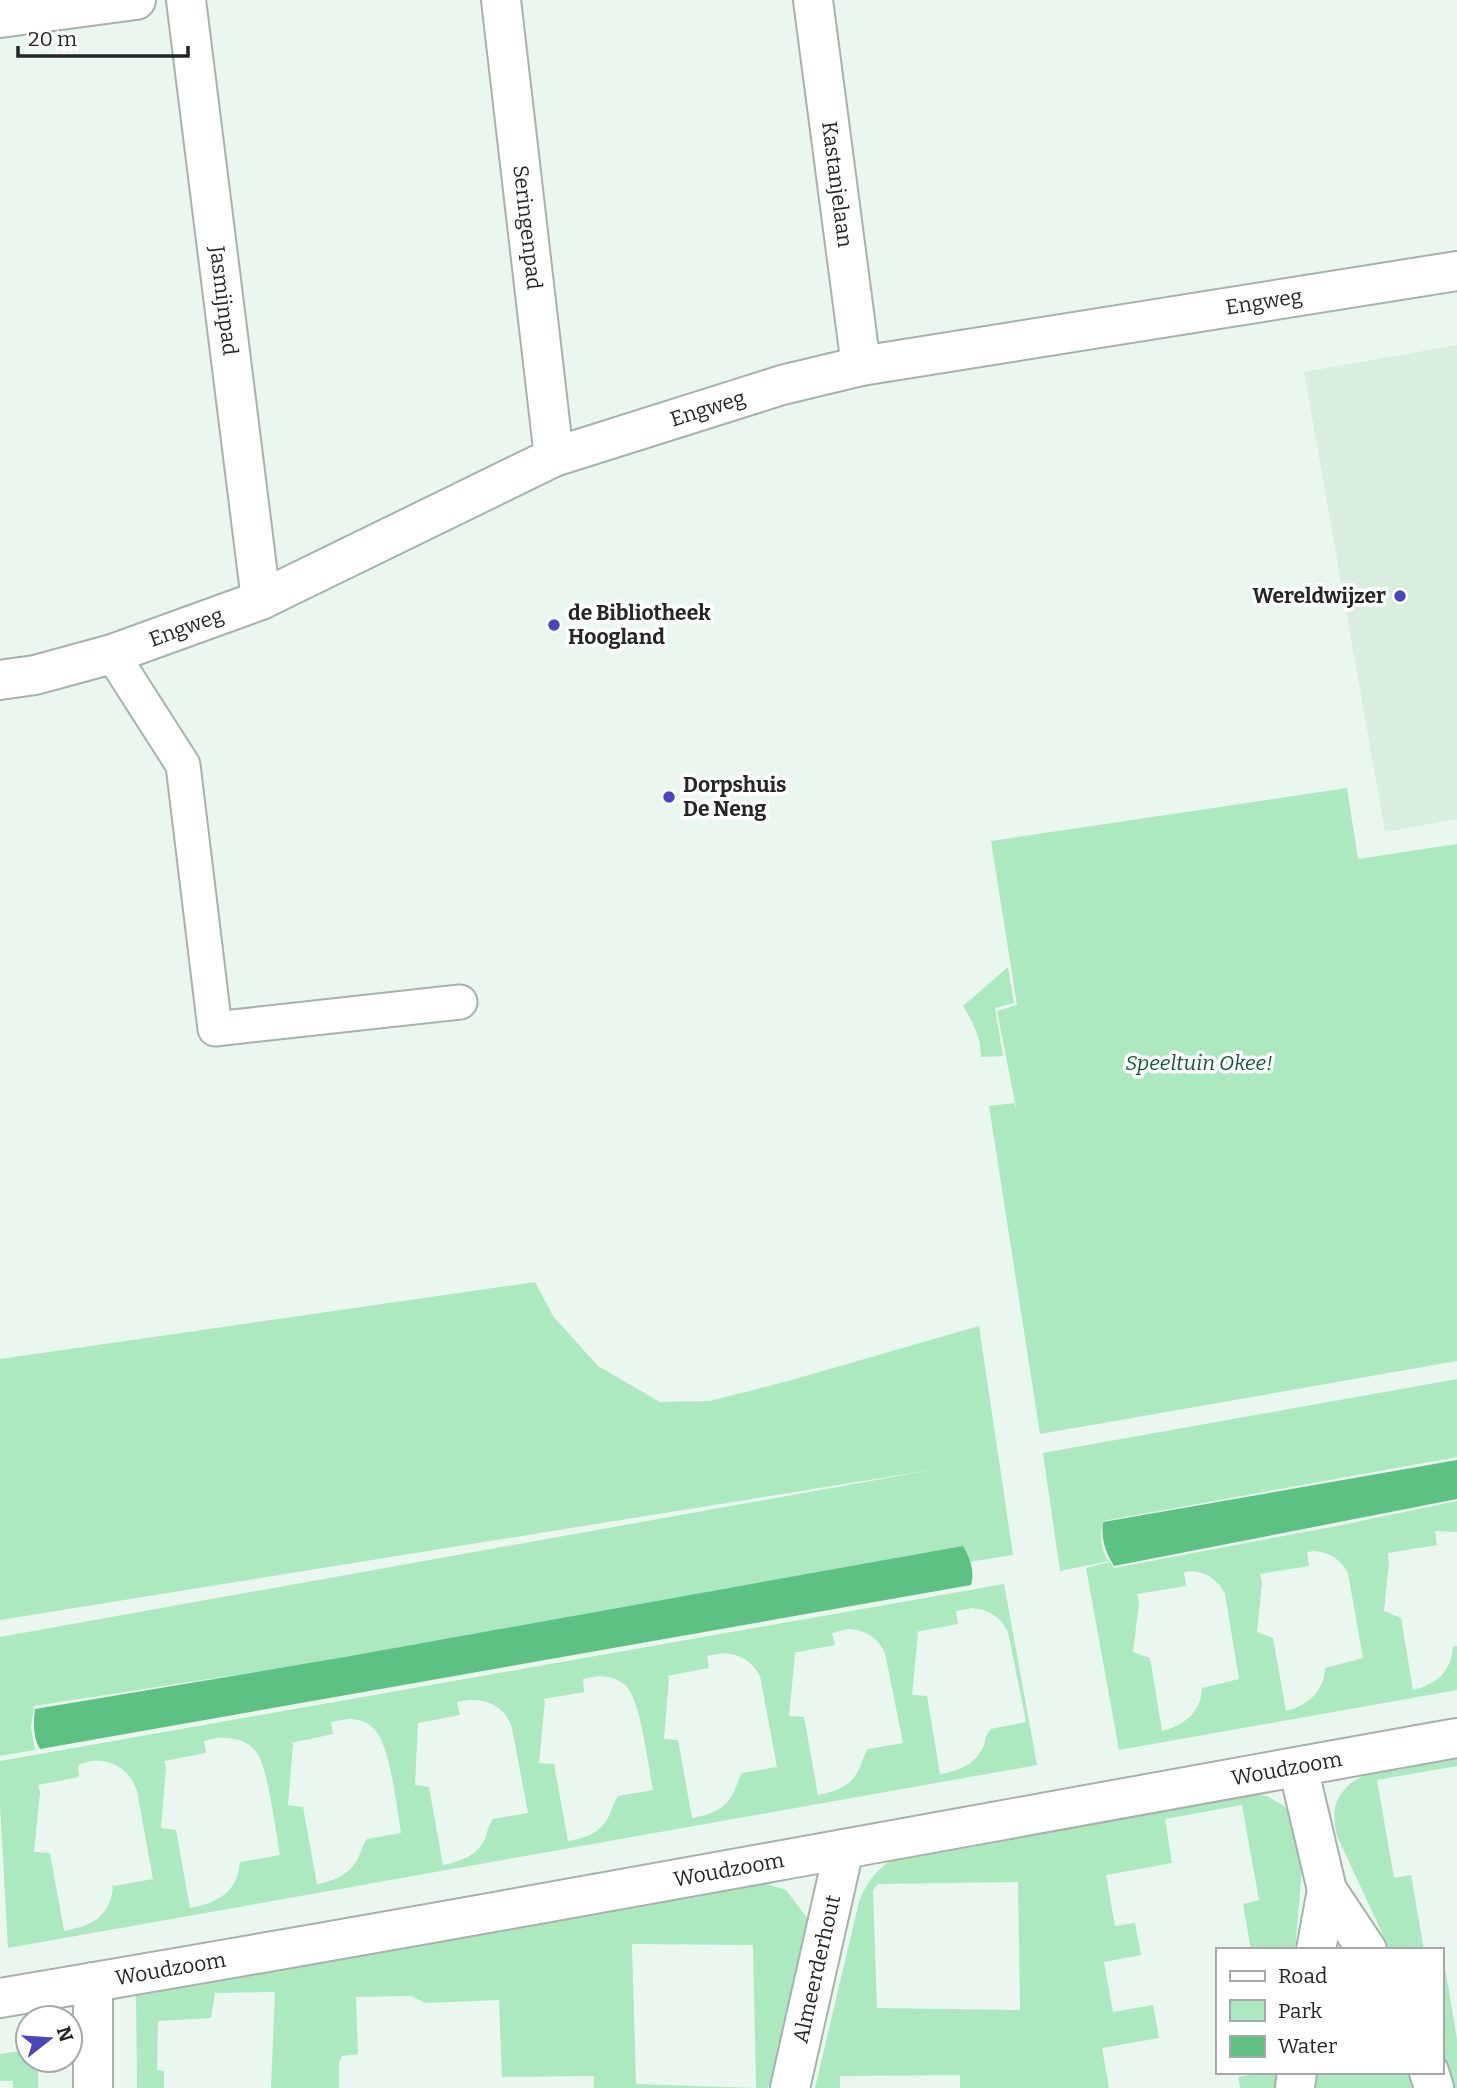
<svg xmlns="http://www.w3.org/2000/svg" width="1457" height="2088" font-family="Bitter,serif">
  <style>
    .built { fill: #daeee0 }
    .green { fill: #ace8c0; fill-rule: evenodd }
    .water { fill: #5dc184 }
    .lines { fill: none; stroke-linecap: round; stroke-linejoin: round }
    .service-casing { stroke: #a7b2aa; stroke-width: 37 }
    .minor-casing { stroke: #a7b2aa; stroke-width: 42 }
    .service { stroke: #fff; stroke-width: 33 }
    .minor { stroke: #fff; stroke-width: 38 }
    .poi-dot { fill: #4a47bd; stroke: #fff; stroke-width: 2.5 }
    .labels { text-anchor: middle; stroke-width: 7; stroke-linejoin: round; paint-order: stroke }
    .street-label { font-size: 21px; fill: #242825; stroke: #fff }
    .poi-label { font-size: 21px; font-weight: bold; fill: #242825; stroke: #fff; text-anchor: start }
    .park-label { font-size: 21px; font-style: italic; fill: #105b34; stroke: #fff }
  </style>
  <rect width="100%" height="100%" fill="#eaf7ee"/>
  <path class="built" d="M1457,345V819L1385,832L1304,372Z"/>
  <path class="green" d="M1347,788L1358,859L1457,844V1361L1040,1434L989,1106L1014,1103L1017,1113L997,1011L1017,1005L991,841Z
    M1008,967L1014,1003L995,1008L1003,1056L981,1057C981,1038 973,1022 963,1006Z
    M535,1282L553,1316L598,1366L660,1402L710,1401L788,1381L979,1326L1013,1555L34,1706L31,1728L35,1750L0,1756V1637L937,1469L0,1620V1359Z
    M1457,1379V1457L1103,1521C1100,1534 1100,1550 1109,1561L1060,1571L1043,1453Z
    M1457,1501V1532L1435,1531L1437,1545L1388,1553L1389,1563L1384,1611L1401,1618L1413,1690C1437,1684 1451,1672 1453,1647L1457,1646V1690L1119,1750L1086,1568L1110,1562L1114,1568L1337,1526ZM1315,1551C1331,1553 1340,1559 1348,1573L1363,1658L1325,1668C1324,1692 1308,1705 1286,1711L1273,1638L1257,1632L1262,1583L1260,1574L1309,1566L1307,1552ZM1192,1571C1208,1573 1217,1579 1225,1594L1239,1679L1202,1688C1201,1712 1185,1725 1162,1731L1150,1658L1133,1652L1139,1603L1137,1594L1186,1586L1184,1572Z
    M1004,1584L1037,1765L8,1948L0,1805V1761ZM972,1608C989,1610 1000,1616 1008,1632L1026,1722L991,1729C986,1734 986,1738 984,1745C976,1764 960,1771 940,1774L927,1696L912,1695L918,1633L916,1632L958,1624L956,1611ZM849,1629C866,1630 878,1638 885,1653L903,1743L868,1749C863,1756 862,1764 858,1771C850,1787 834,1792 818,1795L804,1717L789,1716L795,1654L793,1653L835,1645L832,1633ZM723,1653C740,1654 752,1661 760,1676L777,1767L742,1773C738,1779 738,1783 735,1789C728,1808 711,1815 692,1818L678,1740L664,1739L669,1678L667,1676L709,1668L707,1656ZM599,1676C608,1677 617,1678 625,1685C641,1699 648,1766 653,1790L618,1796C613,1803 612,1810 608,1818C599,1834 585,1838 568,1841L554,1764L539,1763L545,1701L543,1699L584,1692L583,1679ZM469,1700C490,1699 506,1708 512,1728L528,1813L493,1819C489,1825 488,1829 486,1836C479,1855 462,1861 443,1865L429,1787L415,1785L418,1723L460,1715L457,1702ZM348,1719C357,1719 366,1721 373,1728C390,1742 397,1809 401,1833L367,1839C362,1846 361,1853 357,1860C348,1876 333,1881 317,1884L303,1807L288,1805L293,1744L291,1743L333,1734L331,1722ZM217,1738C232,1737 248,1740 257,1753C268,1768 276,1833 280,1855L241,1862L240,1860C239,1892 217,1903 190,1908L176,1830L161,1828L166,1768L164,1761L206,1753L204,1741ZM91,1761C113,1759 130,1770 137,1791L153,1879L114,1886L113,1884C112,1916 92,1926 64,1931L50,1853L34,1852L40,1792L38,1785L79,1777L78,1765Z
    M1457,1757V1766L1377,1780L1394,1878L1411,1875L1424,1950H1390L1338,1838C1315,1764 1409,1765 1457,1757Z
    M1253,1794L1267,1796L1287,1808L1294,1817L1304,1846L1295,1950H1251L1243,1904L1259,1900L1242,1805L1165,1819L1172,1863L1106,1875L1115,1926L1135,1923L1141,1955L1104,1962L1113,2012L1153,2005L1159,2038L1102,2048L1109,2088H960V2075L840,2076V2088H815L859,1902C867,1881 877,1869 896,1857ZM1018,1882L1020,2010L877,2008L873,1890L878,1884Z
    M754,1880L786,1890L810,1922L789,2015L768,2088H756L753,1945L632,1944L636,2084L755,2088H594V2076L502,2077L499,2000L426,2003L411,1996L356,1997L358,2054L342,2056L339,2063V2088H271L275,1992L215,1993L211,2018L158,2021L157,2070L164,2071V2088H137L136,1994Z
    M1441,1956H1443L1457,2039V2088H1451L1441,2067Z
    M21,2051L28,2053V2060H34L38,2071V2088H13V2081H0V2054Z
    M1255,2072H1286L1285,2088H1240L1238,2077L1255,2074Z
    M1315,2072H1414L1418,2088H1314Z"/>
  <path class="water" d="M1457,1460V1499L1114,1566C1105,1552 1101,1539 1103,1522Z
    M963,1546C970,1558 975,1571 971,1585L40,1749C33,1737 33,1723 35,1709L345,1657Z"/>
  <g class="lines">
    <g class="service-casing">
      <path id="service" d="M112,654L183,765L215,1029L460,1002"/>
    </g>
    <g class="minor-casing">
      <g id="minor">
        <path id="s1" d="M186,0L261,600"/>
        <path id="s2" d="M501,0L554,457"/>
        <path id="s3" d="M813,0L861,366"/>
        <path d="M0,18L136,0"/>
        <path id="s4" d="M0,680L35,675L112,654L261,600L554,457L782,385L861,366L1457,271"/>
        <path d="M1298,1767L1327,1890L1367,1950"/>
        <path d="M1316,1950L1327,1890"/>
        <path d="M93,1982V2088"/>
        <path id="s5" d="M0,1998C486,1916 971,1825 1457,1738"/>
        <path d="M1429,2072L1434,2088"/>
        <path id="s6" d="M790,2088L844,1849"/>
        <path d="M1295,2088L1297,2072"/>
      </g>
    </g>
    <use href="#service" class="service"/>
    <use href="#minor" class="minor"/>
  </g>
  <g class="poi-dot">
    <circle cx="1400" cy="596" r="7"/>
    <circle cx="554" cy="625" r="7"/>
    <circle cx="669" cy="797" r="7"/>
  </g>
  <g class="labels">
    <g class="street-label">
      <text dy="7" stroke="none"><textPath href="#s3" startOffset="186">Kastanjelaan</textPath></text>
      <text dy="7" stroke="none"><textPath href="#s2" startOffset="229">Seringenpad</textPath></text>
      <text dy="7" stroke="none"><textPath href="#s1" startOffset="303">Jasmijnpad</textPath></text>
      <text dy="7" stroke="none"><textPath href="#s4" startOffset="1328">Engweg</textPath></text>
      <text dy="7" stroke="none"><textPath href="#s4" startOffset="761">Engweg</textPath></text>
      <text dy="7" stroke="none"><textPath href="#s4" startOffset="194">Engweg</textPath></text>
      <text dy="7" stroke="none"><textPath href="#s5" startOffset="1307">Woudzoom</textPath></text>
      <text dy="7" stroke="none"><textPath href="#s5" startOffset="740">Woudzoom</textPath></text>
      <text dy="7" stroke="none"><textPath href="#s5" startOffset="173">Woudzoom</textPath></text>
      <text dy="7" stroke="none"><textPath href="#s6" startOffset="122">Almeerderhout</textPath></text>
    </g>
    <g class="poi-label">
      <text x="1386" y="603" text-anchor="end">Wereldwijzer</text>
      <text x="568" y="620">de Bibliotheek<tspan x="568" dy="24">Hoogland</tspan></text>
      <text x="683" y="792">Dorpshuis<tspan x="683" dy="24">De Neng</tspan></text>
    </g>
    <g class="park-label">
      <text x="1199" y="1070">Speeltuin Okee!</text>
    </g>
  </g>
  <rect x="1216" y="1948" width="228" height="126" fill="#ffffff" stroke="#a7a9a8" stroke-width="2"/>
  <rect x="1230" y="1971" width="35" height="10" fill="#ffffff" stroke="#a7a9a8" stroke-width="2"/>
  <text x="1278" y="1983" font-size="21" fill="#242825">Road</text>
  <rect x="1230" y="2000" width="35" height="21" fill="#ace8c0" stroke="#a7a9a8" stroke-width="2"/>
  <text x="1278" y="2018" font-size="21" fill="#242825">Park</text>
  <rect x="1230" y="2036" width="35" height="21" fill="#5dc184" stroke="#a7a9a8" stroke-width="2"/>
  <text x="1278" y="2053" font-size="21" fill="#242825">Water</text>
  <g transform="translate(49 2039) rotate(73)"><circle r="33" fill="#ffffff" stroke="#a7a9a8" stroke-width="2"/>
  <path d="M0-5L12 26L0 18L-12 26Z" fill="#4a47bd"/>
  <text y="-10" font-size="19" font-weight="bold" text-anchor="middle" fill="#242825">N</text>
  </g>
  <path d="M18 46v10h170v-10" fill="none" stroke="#242825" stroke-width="3.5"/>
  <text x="28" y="46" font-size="21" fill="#242825" stroke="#ffffff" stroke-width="5" paint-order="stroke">20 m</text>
</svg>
